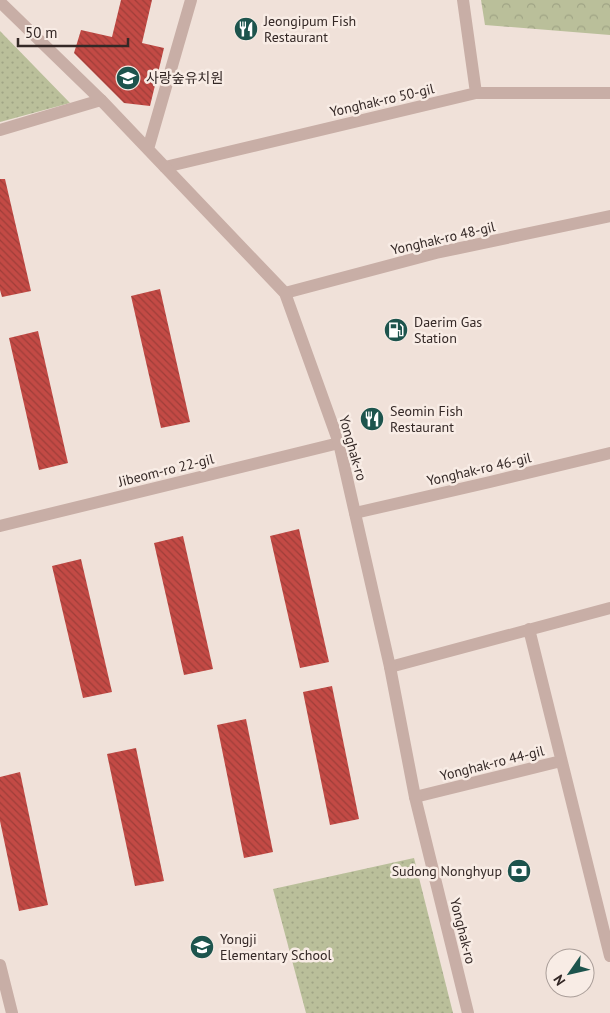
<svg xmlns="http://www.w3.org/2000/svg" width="610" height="1013" font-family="'PT Sans','Noto Sans KR',sans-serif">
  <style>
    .green { fill: url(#green-dots) }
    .forest { fill: url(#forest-crowns) }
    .building { fill: url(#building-back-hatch) }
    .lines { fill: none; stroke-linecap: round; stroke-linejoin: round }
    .minor { stroke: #c8aea6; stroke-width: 12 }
    .tertiary { stroke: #c8aea6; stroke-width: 12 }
    .labels { text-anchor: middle; stroke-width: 5; stroke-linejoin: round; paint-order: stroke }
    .poi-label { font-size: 14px; fill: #342826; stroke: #f8ece5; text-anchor: start }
    .street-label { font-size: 14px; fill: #342826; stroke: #f8ece5 }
  </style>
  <defs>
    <pattern id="green-dots" width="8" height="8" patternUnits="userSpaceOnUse" patternTransform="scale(1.25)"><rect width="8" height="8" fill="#babf9a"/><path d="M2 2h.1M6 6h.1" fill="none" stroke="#a0a485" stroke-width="1.8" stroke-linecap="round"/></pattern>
    <pattern id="forest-crowns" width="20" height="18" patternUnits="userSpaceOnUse" patternTransform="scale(1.25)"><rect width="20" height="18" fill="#babf9a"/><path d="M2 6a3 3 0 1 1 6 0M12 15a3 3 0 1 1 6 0" fill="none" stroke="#a0a485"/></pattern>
    <pattern id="building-back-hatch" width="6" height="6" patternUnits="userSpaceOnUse" patternTransform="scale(1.25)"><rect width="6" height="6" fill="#c34a45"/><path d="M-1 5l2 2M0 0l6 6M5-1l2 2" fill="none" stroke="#9f3e39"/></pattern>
  </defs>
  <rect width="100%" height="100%" fill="#f0e1d9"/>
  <path class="green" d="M0,31L70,103L0,122Z
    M414,858L453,1013H306L273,889Z"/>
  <path class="forest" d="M481,0H610V35L485,25Z"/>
  <path class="building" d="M121,0H152L142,43L164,48L150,106L124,103L74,53L81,30L112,37Z
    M0,179H5L31,291L2,297L0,290Z
    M160,289L190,422L161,428L131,296Z
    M38,331L68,463L39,470L9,338Z
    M299,529L329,662L300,668L270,536Z
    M183,536L213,669L184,675L154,543Z
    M81,559L112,692L83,698L52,566Z
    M332,686L359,819L330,825L303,692Z
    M246,719L273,852L244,858L217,725Z
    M136,748L164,881L135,886L107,754Z
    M20,772L48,905L19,911L0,821V777Z"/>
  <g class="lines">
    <path class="minor" d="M463,0L476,93
      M0,130L101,100
      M165,167L476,93H610
      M285,293L436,253L610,216
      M355,513L490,482L610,453
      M0,526L339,443
      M529,629L610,956
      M390,667L610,608
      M415,797L561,761
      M0,965L12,1013"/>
    <path class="tertiary" d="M0,2L101,100L285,293L339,443L390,667L415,797L468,1013
      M148,149L191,0"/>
  </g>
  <defs>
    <g id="restaurant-disc" transform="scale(1.25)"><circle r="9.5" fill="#1d544d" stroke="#f8ece5"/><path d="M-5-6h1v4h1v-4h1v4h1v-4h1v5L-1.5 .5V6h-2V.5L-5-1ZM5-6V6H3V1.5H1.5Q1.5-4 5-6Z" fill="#fff"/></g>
    <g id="school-disc" transform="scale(1.25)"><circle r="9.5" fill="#1d544d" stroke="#f8ece5"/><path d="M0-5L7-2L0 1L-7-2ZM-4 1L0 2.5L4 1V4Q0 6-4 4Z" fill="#fff"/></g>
    <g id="fuel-disc" transform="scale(1.25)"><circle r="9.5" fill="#1d544d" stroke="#f8ece5"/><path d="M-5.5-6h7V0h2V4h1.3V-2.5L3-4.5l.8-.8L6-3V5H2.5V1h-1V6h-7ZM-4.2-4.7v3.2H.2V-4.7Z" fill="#fff"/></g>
    <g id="bank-disc" transform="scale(1.25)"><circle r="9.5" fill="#1d544d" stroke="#f8ece5"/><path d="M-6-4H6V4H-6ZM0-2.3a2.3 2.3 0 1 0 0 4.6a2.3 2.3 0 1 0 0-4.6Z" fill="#fff"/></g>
  </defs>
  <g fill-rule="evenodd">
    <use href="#restaurant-disc" x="246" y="29"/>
    <use href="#school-disc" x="128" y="78"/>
    <use href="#fuel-disc" x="396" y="330"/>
    <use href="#restaurant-disc" x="372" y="419"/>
    <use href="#bank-disc" x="519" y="871"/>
    <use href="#school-disc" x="202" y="947"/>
  </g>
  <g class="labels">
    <g class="poi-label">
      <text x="264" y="26">Jeongipum Fish<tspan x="264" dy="16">Restaurant</tspan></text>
      <text x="146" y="83">사랑숲유치원</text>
      <text x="414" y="327">Daerim Gas<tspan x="414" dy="16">Station</tspan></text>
      <text x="390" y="416">Seomin Fish<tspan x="390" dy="16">Restaurant</tspan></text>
      <text x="502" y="876" text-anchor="end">Sudong Nonghyup</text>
      <text x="220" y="944">Yongji<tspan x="220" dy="16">Elementary School</tspan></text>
    </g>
    <g class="street-label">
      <text transform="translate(382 100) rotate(-13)" y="5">Yonghak-ro 50-gil</text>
      <text transform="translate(443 238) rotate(-13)" y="5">Yonghak-ro 48-gil</text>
      <text transform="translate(353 448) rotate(74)" y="5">Yonghak-ro</text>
      <text transform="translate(479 469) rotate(-13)" y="5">Yonghak-ro 46-gil</text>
      <text transform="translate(166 470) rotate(-14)" y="5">Jibeom-ro 22-gil</text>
      <text transform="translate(492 763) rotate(-14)" y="5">Yonghak-ro 44-gil</text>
      <text transform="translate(463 931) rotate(76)" y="5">Yonghak-ro</text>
    </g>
  </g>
  <g transform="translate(570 973) rotate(236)"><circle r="24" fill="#f8ece5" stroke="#aa9e99"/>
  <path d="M0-4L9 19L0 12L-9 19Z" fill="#1d544d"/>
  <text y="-8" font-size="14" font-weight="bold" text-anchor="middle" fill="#342826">N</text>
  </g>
  <path d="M18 38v8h110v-8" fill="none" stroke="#342826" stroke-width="2.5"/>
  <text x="25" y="38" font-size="15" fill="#342826" stroke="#f8ece5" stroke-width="4" paint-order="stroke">50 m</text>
</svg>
